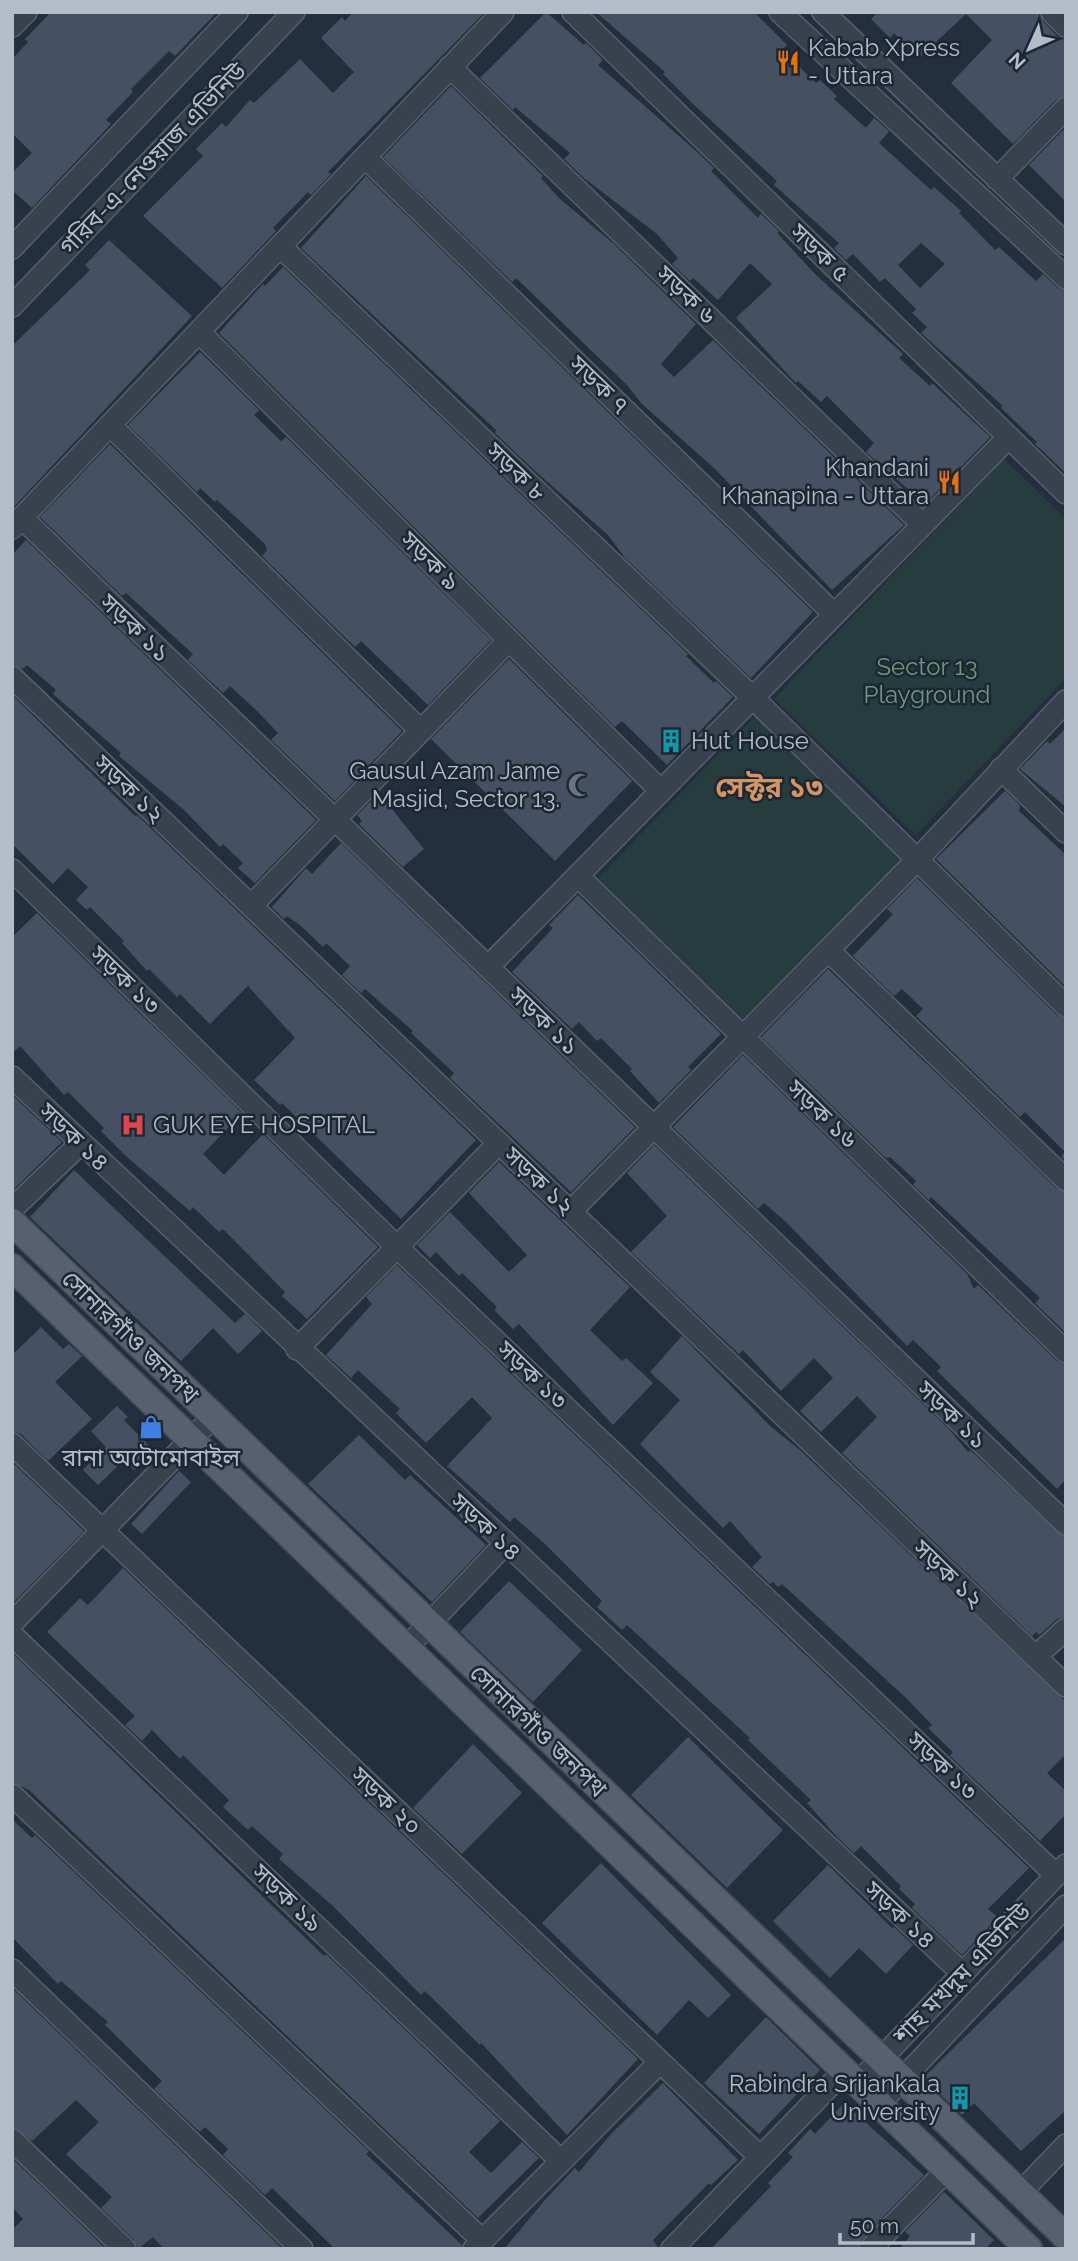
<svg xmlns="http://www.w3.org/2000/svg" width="1078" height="2261" font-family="Raleway,'Noto Sans Bengali',sans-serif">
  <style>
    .green { fill: #263c3f }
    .building { fill: #455162; fill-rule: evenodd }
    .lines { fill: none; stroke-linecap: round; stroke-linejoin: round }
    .minor-casing { stroke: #565f6c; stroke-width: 24 }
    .major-casing { stroke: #414a57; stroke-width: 29 }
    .minor { stroke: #38414e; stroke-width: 21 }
    .major { stroke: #56606e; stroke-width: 26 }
    .labels { text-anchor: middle; stroke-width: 5; stroke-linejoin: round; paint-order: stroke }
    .poi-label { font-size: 24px; fill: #b4bcc9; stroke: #1d2633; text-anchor: start }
    .street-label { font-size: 24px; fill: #b4bcc9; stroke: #1d2633 }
    .park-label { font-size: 24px; fill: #6b9a76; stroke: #1d2633 }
    .quarter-label { font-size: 28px; font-weight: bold; fill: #d59563; stroke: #1d2633 }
  </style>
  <rect width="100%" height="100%" fill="#242f3e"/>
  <path class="green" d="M1004,459L1066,519V678L916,835L774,699Z
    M756,716L902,859L744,1022L597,879Z"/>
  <path class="building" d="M51,12H217L175,56L169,51L131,89L133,92L106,120L111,124L32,208L12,190V173L32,153L12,133V59L28,42L25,39Z
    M353,12H485L328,172L331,174L311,195L308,192L273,228L276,231L222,288L143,216L203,156L196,149L222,123L226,127L250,100L254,103L300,59L333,93L354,72L321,38L342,17L345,21Z
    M546,12L584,45L586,43L603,60L598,65L696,151L714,168L711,171L758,218L761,214L779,231L777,233L815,274L903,354L899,358L930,386L932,383L990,437L925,504L866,452L874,443L827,396L821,402L798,381L796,383L736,318L772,284L750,263L718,300L693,278L690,281L672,264L678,258L657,234L584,178L564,159L570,153L515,107L513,110L480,78Z
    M596,12H754L787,45L782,50L816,83L820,80L837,96L834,99L866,128L874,118L889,131L879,143L931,190L934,187L961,211L959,213L995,250L999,247L1036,281L1043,274L1058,288L1066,291V473L1035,444L1037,442L1001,408L1003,406L921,333L927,327L912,313L916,309L885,278L880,282L853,254L846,260L834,248L839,243L774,185L777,181L693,104L663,74L665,72ZM921,243L945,264L920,288L898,265Z
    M878,12H1039L1043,21L1057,36L1066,39V95L1057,99L1013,144L951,83L992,40L966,14L919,58L894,33L890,38L871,19Z
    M451,86L543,176L541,178L559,198L614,244L696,324L661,364L674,377L713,340L904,525L832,590L714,468L642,404L627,385L516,278L512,282L383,157Z
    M1063,130L1066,133V202L1029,165Z
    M366,176L813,612L751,678L625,558L608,535L534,470L495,433L496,430L301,248Z
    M109,240L192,316L12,509V346L90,270L85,265Z
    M283,267L688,654L686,656L714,683L716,681L733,697L667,765L622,721L615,727L219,333L263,284L265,286Z
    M200,352L259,410L254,415L281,441L286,437L491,640L428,705L361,641L355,647L262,556L267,550L265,544L217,500L215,502L200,488L197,492L128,425Z
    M110,444L402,731L335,801L271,740L278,733L257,711L230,686L223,693L188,660L193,654L126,593L122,596L40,517Z
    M26,540L316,820L255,883L238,868L243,863L223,844L220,847L183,809L119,756L121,753L53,694L56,690L27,665L23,669L12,664V555Z
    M509,659L632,781L555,861L431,739Z
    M12,695L136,817L137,815L476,1140L401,1219L282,1103L280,1105L254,1080L295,1038L248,986L210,1024L180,994L177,997L149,969L147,971L122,943L124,941L90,907L87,910L76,900L88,887L68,868L53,884L12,844Z
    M1066,728V807L1020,769L1047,741L1050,744Z
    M1005,791L1020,805L1019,811L1066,855V987L936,859Z
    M379,793L424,849L403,867L359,824L362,821L357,815Z
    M341,843L635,1127L571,1192L450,1078L454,1073L411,1033L413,1031L365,989L361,993L342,975L350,966L326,943L323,947L301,926L287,916L284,919L272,907L306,868L312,874Z
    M917,878L1057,1015L1066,1019V1162L1061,1156L1065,1152L1025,1112L1020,1117L916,1016L923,1009L902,989L894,996L853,956L893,914L887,909Z
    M578,895L721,1034L688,1067L691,1070L659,1103L630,1071L632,1069L601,1038L597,1041L579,1022L572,1029L512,972L553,928L549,925Z
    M37,913L242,1113L203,1154L224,1175L263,1134L378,1247L307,1319L282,1296L285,1292L223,1229L219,1232L193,1207L190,1211L127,1157L101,1131L104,1128L68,1092L64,1095L20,1046L12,1054V937Z
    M828,969L1057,1189L1066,1193V1333L1035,1303L1040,1298L931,1197L929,1200L913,1185L916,1181L890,1157L886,1158L761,1037Z
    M743,1055L967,1274L974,1289L978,1285L1057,1361L1066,1365V1479L1057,1489L937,1371L941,1367L913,1340L907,1346L786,1222L764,1203L758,1209L673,1127Z
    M12,1095L62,1142L12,1191Z
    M654,1145L948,1428L968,1452L970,1450L1066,1539V1616L1057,1619L1039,1635L1036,1632L1032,1636L842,1453L877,1417L857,1396L821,1432L800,1411L833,1378L814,1358L781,1391L743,1350L739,1354L631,1252L667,1216L627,1173Z
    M499,1162L630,1287L590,1330L622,1361L626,1358L653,1383L613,1425L519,1324L513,1329L494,1310L497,1307L462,1273L459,1276L436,1252L430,1258L417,1245L450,1212L509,1272L527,1255L469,1193Z
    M74,1170L235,1323L245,1314L262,1331L238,1354L213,1328L181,1361L30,1217Z
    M397,1265L1029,1868L988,1909L998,1917L962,1955L912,1908L915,1904L899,1889L901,1886L861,1846L854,1853L839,1839L807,1803L811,1800L748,1740L750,1738L627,1625L622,1630L597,1607L602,1601L544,1543L514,1517L510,1522L447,1466L492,1418L472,1397L426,1443L396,1413L400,1409L358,1370L351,1378L326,1355L372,1304L366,1297Z
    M41,1327L63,1349L69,1344L82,1356L55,1382L92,1419L48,1461L21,1434L12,1431V1355Z
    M682,1336L770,1426L801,1451L1066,1702V1754L1047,1773L1066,1791V1814L1040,1841L950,1756L953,1752L928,1728L932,1725L906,1698L782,1584L778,1587L773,1582L770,1584L752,1567L762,1557L730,1521L723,1528L640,1444L680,1400L650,1372Z
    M117,1406L128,1417L124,1420L154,1451L134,1470L124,1460L98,1485L83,1470L106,1447L91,1431Z
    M359,1435L405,1480L410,1475L486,1545L432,1602L308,1484Z
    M12,1462L84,1531L12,1604Z
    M179,1471L191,1482L142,1534L131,1524Z
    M123,1568L638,2059L567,2135L481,2043L480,2045L425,1991L421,1995L333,1906L279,1859L283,1854L252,1826L248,1830L223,1807L229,1800L183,1755L180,1759L152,1730L142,1741L125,1725L135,1716L47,1632L80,1598L88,1605Z
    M509,1581L582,1650L533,1702L460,1632Z
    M12,1653L324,1956L326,1954L500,2121L469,2152L491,2173L522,2142L539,2158L478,2218L29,1790L12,1782Z
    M688,1737L783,1830L727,1888L631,1795Z
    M473,1744L522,1793L462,1854L413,1808Z
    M12,1819L32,1838L35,1835L369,2151L366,2154L462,2245L461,2249H335L272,2188L265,2195L223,2155L228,2149L205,2127L200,2132L154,2089L162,2081L105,2025L108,2022L61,1981L58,1984L12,1937Z
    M601,1863L731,1995L708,2018L689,2000L657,2035L542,1923Z
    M828,1865L892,1928L894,1927L913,1945L886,1974L859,1948L830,1978L773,1921Z
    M1066,1938V2110L1021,2151L974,2103L962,2115L923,2078Z
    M12,1988L283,2249H164L153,2237L138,2249L134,2240L101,2208L112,2197L66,2154L99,2122L76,2100L32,2141L12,2127Z
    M766,2017L820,2070L759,2134L704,2083Z
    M663,2083L738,2160L711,2185L709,2183L653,2240L659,2249H504L545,2200L575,2168L579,2172L611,2134Z
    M844,2103L924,2175L861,2240L857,2249H711L771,2186L768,2183L793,2157L788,2153L810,2129L815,2134Z
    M12,2159V2158L106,2249H12V2230L23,2219L12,2207Z
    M944,2192L994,2240L985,2249H899L910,2236L905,2232Z"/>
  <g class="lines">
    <g class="minor-casing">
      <path id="minor" d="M573,12L1066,493
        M780,12L1066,278
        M823,12L1066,244
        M1052,12L1066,26
        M12,26L26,12
        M450,67L922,524
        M365,157L834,614
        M997,179L1066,108
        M280,246L752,697L1066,1006
        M12,248L237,12
        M12,306L294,12
        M199,332L661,791
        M110,425L421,731
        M22,518L1066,1524
        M12,528L503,12
        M12,677L1066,1686
        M1001,769L1066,832
        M12,870L398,1248L1056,1875
        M578,876L1066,1352
        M251,906L509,640
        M828,950L1066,1180
        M488,967L1009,437
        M12,1077L962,1973
        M12,1209L80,1144
        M571,1211L918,859L1066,701
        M297,1349L499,1143
        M12,1444L760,2157
        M12,1623L213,1417
        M12,1635L561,2161
        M408,1646L505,1544
        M1035,1657L1066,1629
        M12,1795L482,2240
        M12,1970L302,2249
        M858,2083L1066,1865
        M879,2104L1066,1906
        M12,2140L125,2249
        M1020,2193L1066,2145
        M474,2249L660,2062
        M672,2249L844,2071
        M870,2249L948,2169"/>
    </g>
    <g class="major-casing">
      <path id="major" d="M12,1222L1066,2237
        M12,1267L1029,2249"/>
    </g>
    <use href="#minor" class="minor"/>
    <use href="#major" class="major"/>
  </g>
  <defs>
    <g id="restaurant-bare" transform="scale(1.89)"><path d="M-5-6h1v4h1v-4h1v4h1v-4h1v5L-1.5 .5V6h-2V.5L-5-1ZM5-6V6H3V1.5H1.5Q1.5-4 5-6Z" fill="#e8710a" stroke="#1d2633" stroke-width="2.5" paint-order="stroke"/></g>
    <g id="building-bare" transform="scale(1.89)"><path d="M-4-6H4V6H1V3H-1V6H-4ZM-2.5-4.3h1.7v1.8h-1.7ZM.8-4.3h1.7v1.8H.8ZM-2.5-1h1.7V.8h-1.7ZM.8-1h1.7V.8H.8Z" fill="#0f9aa8" stroke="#1d2633" stroke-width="2.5" paint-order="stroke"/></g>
    <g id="mosque-bare" transform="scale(1.89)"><path d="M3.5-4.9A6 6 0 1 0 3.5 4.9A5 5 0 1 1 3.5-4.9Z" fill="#6b7280" stroke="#1d2633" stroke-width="2.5" paint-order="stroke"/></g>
    <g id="hospital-bare" transform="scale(1.89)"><path d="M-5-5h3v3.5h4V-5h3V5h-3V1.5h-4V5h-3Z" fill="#e0444e" stroke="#1d2633" stroke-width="2.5" paint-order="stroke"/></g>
    <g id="shop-bare" transform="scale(1.89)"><path d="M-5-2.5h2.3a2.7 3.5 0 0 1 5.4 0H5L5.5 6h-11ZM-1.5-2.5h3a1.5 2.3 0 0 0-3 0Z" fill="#3f7fe0" stroke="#1d2633" stroke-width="2.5" paint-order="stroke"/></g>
  </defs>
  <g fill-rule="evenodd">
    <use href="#restaurant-bare" x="788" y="62"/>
    <use href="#restaurant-bare" x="949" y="482"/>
    <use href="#building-bare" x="671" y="741"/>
    <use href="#mosque-bare" x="580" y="785"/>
    <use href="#hospital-bare" x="133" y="1125"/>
    <use href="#shop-bare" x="151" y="1427"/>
    <use href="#building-bare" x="960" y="2098"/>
  </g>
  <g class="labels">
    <g class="poi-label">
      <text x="808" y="56">Kabab Xpress<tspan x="808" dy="28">- Uttara</tspan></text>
      <text x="929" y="476" text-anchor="end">Khandani<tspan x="929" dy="28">Khanapina - Uttara</tspan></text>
      <text x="691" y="749">Hut House</text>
      <text x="560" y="779" text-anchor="end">Gausul Azam Jame<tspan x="560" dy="28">Masjid, Sector 13.</tspan></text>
      <text x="153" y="1133">GUK EYE HOSPITAL</text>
      <text x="151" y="1466" text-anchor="middle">রানা অটোমোবাইল</text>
      <text x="940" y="2092" text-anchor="end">Rabindra Srijankala<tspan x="940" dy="28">University</tspan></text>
    </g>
    <g class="street-label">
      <text transform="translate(153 159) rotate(-46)" y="8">গরিব-এ-নেওয়াজ এভিনিউ</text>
      <text transform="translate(820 253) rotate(44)" y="8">সড়ক ৫</text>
      <text transform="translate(686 295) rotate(44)" y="8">সড়ক ৬</text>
      <text transform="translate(599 385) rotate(44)" y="8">সড়ক ৭</text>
      <text transform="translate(516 472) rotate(44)" y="8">সড়ক ৮</text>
      <text transform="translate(430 561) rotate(45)" y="8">সড়ক ৯</text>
      <text transform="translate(135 628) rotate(44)" y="8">সড়ক ১১</text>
      <text transform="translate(129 789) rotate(44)" y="8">সড়ক ১২</text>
      <text transform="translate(125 980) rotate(44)" y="8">সড়ক ১৩</text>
      <text transform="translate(544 1021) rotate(44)" y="8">সড়ক ১১</text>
      <text transform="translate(822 1114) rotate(44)" y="8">সড়ক ১৬</text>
      <text transform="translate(74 1137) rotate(44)" y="8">সড়ক ১৪</text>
      <text transform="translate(539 1181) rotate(44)" y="8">সড়ক ১২</text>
      <text transform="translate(130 1337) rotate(44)" y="8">সোনারগাঁও জনপথ</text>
      <text transform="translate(532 1375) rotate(44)" y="8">সড়ক ১৩</text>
      <text transform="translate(952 1415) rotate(44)" y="8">সড়ক ১১</text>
      <text transform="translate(486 1527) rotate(43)" y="8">সড়ক ১৪</text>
      <text transform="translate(948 1574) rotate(44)" y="8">সড়ক ১২</text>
      <text transform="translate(538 1731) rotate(44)" y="8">সোনারগাঁও জনপথ</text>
      <text transform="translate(942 1766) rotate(44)" y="8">সড়ক ১৩</text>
      <text transform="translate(386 1801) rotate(44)" y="8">সড়ক ২০</text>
      <text transform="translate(287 1898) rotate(44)" y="8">সড়ক ১৯</text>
      <text transform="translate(900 1915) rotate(43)" y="8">সড়ক ১৪</text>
      <text transform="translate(962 1974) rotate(-46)" y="8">শাহ মখদুম এভিনিউ</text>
    </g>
    <g class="park-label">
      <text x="927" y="675">Sector 13<tspan x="927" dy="28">Playground</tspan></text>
    </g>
    <g class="quarter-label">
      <text x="769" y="797">সেক্টর ১৩</text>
    </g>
  </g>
  <rect width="1078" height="2261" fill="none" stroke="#b4bcc9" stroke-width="28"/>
  <g transform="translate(1029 49) rotate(225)" stroke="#1d2633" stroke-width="5" paint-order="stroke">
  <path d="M0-5L12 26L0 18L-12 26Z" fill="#b4bcc9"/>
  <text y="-10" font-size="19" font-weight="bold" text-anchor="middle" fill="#b4bcc9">N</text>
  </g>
  <path d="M840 2233v10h133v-10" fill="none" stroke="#b4bcc9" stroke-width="3.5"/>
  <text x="850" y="2233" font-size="21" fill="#b4bcc9" stroke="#1d2633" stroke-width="5" paint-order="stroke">50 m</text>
</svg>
